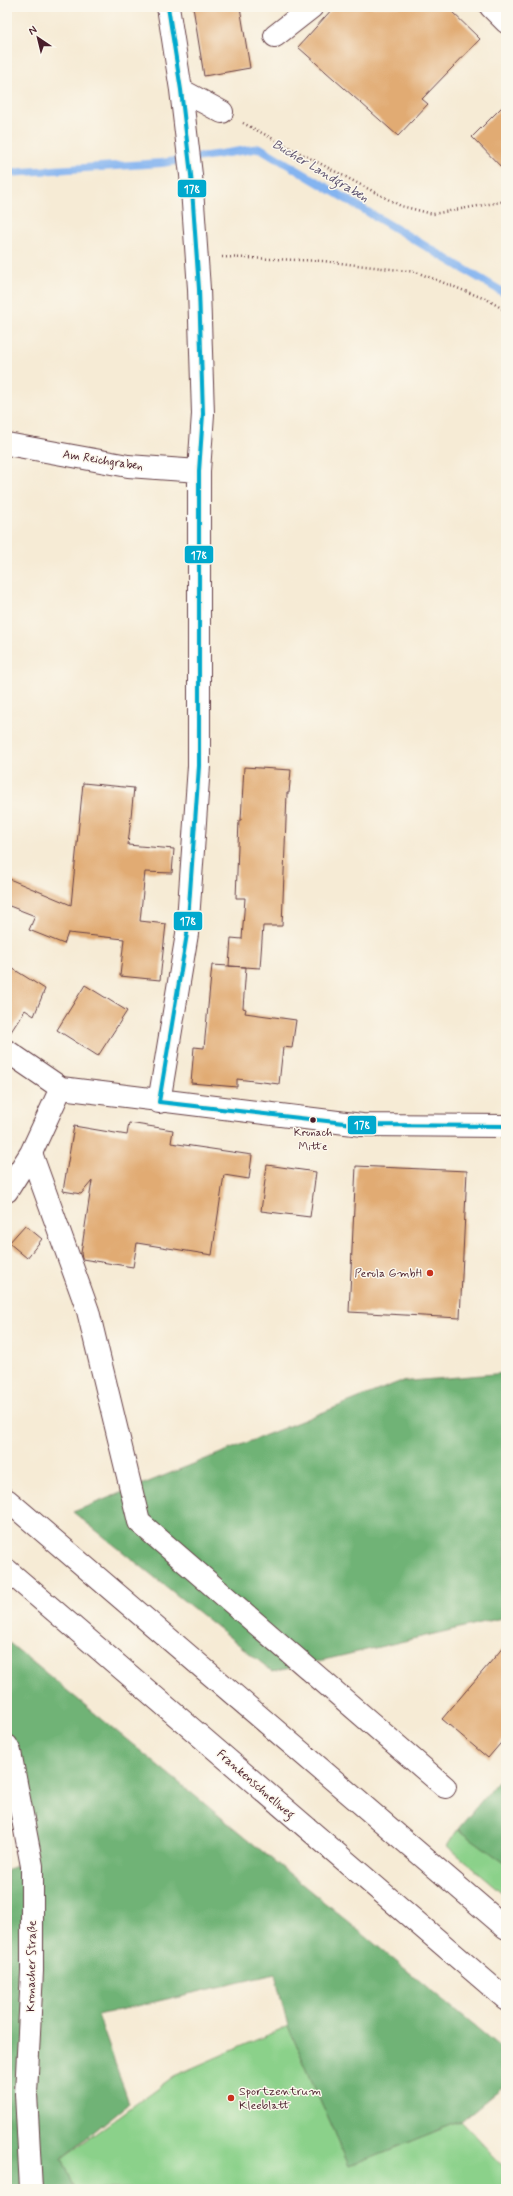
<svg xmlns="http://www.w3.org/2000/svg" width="513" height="2196" font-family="Mynerve,sans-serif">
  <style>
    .green { fill: #8bd18a; stroke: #6a785a }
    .forest { fill: #70b376; stroke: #5d6950 }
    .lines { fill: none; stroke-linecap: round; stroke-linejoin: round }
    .stream { stroke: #84b4f0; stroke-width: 8 }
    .building { fill: #e1ab73 }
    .minor-casing { stroke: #643e44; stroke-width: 24 }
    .highway-casing { stroke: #643e44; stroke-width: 24 }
    .path { stroke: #643e44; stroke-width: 2.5; stroke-dasharray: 1 3; stroke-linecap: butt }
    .minor { stroke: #fff; stroke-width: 22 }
    .highway { stroke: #fff; stroke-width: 22 }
    .bus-1-casing { stroke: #fbf7ec; stroke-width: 7 }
    .bus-1 { stroke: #00a9ce; stroke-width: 4 }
    .bus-dot { fill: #4a1f2b; stroke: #fbf7ec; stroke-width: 1.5 }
    .poi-dot { fill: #c8321e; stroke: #fbf7ec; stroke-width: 1.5 }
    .labels { text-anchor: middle; stroke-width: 3; stroke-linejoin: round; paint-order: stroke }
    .bus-label { font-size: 11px; fill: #4a1f2b; stroke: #fbf7ec }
    .street-label { font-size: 12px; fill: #4a1f2b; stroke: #fbf7ec }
    .poi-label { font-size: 12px; fill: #4a1f2b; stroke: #fbf7ec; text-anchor: end }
    .water-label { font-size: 13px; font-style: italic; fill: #5e5370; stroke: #fbf7ec }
    .line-badge { stroke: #fbf7ec; stroke-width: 1.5 }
    .badge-label { font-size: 11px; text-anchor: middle; font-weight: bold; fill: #fff }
  </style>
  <rect width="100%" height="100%" fill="#fbf7ec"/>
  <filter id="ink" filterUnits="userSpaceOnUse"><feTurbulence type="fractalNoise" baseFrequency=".025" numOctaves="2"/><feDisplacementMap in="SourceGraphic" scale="8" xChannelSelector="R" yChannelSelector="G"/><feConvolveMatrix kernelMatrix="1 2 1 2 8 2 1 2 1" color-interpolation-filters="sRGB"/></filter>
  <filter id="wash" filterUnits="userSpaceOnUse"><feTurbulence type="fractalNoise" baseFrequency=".012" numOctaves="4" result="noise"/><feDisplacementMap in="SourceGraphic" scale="16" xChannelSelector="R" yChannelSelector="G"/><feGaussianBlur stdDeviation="0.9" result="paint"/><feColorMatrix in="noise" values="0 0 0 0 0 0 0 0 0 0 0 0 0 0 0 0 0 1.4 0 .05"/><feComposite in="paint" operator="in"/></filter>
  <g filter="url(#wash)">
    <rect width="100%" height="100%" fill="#f6ebd5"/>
    <path class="green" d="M458,1829L506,1864V1896L447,1846Z
      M288,2026L349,2166L461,2121L506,2169V2189H75L62,2158L174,2076Z"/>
    <path class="forest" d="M506,1373V1617L273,1672L73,1512L399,1382Z
      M7,1641L506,2052V2084L461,2121L349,2166L288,2026L275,1974L98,2015L129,2103L62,2158L75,2189H7V1871L22,1861L7,1799Z
      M506,1771V1864L458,1829Z"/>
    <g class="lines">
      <path class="stream" d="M7,173L162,163L260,148L506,294"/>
    </g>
    <g id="blocks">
      <path class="building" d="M193,7H240L250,68L204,76Z
        M334,7H447L480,39L422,99L428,104L398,136L298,47Z
        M506,103V172L472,137Z
        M244,767L291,770L289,793H287L282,926H263L260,968L229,966L231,938L242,939L245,898H236L239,820H241Z
        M83,783L134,788L128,845L174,849L172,873L145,872L140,921L166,924L160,980L120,976L124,939L68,933L64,944L29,930L35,916L7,905V878L71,905Z
        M7,965L45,989L34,1016L25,1010L7,1038Z
        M212,965L246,967L243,1008L246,1009L245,1013L296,1020L292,1048L283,1047L279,1084L237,1079V1087L191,1083L194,1047L204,1048Z
        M85,985L127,1011L98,1056L57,1030Z
        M129,1123L173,1130L171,1143L252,1155L249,1179L224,1175L212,1255L137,1243L133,1267L82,1259L81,1253L92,1181L81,1194L63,1191L74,1126L127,1135Z
        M267,1165L316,1172L310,1217L261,1211Z
        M356,1166L467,1171L460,1318L349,1312Z
        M25,1225L42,1239L27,1258L9,1243Z
        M506,1644V1737L488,1758L442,1719Z"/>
    </g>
  </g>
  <g filter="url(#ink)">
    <use href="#blocks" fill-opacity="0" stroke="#643e44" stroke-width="1"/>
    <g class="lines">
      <g class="minor-casing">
        <path id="minor" d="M491,7L506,22
          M275,36L312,7
          M181,90L222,112
          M7,444L128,466L199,471
          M7,1051L61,1088L362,1125L506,1126
          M159,1102L187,934L199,766V471L203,414L199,289L191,175L181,90L168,7
          M31,1153L88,1311L139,1522L445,1787
          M7,1191L31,1153L61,1088
          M7,1746L10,1752L32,1866V1971L26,2094L31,2189"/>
      </g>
      <g class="highway-casing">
        <path id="highway" d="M7,1500L506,1928
          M7,1570L506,1999"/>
      </g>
      <path class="path" d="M243,123L401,206L433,214L506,201
        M222,257L323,261L416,272L488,300L506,311"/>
      <use href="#minor" class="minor"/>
      <use href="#highway" class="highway"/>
      <g class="bus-1-casing">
        <path id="bus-1" d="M159,1102L187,934L199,766V471L203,414L199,289L191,175L181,90L168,7
          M159,1102L362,1125L506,1126"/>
      </g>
      <use href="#bus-1" class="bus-1"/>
    </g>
  </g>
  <circle class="bus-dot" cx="313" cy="1120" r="3.5"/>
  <g class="poi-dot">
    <circle cx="430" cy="1273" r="4"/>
    <circle cx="231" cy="2098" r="4"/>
  </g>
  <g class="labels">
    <g class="bus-label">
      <text x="313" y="1136">Kronach<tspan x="313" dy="14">Mitte</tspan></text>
    </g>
    <g class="street-label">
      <text transform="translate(103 460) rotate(9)" y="4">Am Reichgraben</text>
      <text transform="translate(256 1784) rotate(41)" y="4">Frankenschnellweg</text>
      <text transform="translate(31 1966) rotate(-89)" y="4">Kronacher Straße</text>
    </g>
    <g class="poi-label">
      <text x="422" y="1277">Perola GmbH</text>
      <text x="239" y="2095" text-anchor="start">Sportzentrum<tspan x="239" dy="14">Kleeblatt</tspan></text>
    </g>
    <g class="water-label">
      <text transform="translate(321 170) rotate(31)" y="5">Bucher Landgraben</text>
    </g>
  </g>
  <g class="line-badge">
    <rect x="177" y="179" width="30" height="19" rx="4" fill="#00a9ce"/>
    <rect x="184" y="545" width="30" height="19" rx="4" fill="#00a9ce"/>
    <rect x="173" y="911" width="30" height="20" rx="4" fill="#00a9ce"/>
    <rect x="347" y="1115" width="30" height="20" rx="4" fill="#00a9ce"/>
  </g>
  <g class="badge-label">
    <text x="192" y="193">178</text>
    <text x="199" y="559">178</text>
    <text x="188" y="925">178</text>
    <text x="362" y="1129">178</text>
  </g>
  <rect width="513" height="2196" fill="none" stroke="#fbf7ec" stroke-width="24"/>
  <g transform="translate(38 38) rotate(325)" stroke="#fbf7ec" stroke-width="3" paint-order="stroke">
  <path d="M0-3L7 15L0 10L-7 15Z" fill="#4a1f2b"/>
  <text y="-6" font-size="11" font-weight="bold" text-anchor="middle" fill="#4a1f2b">N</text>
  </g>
</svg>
